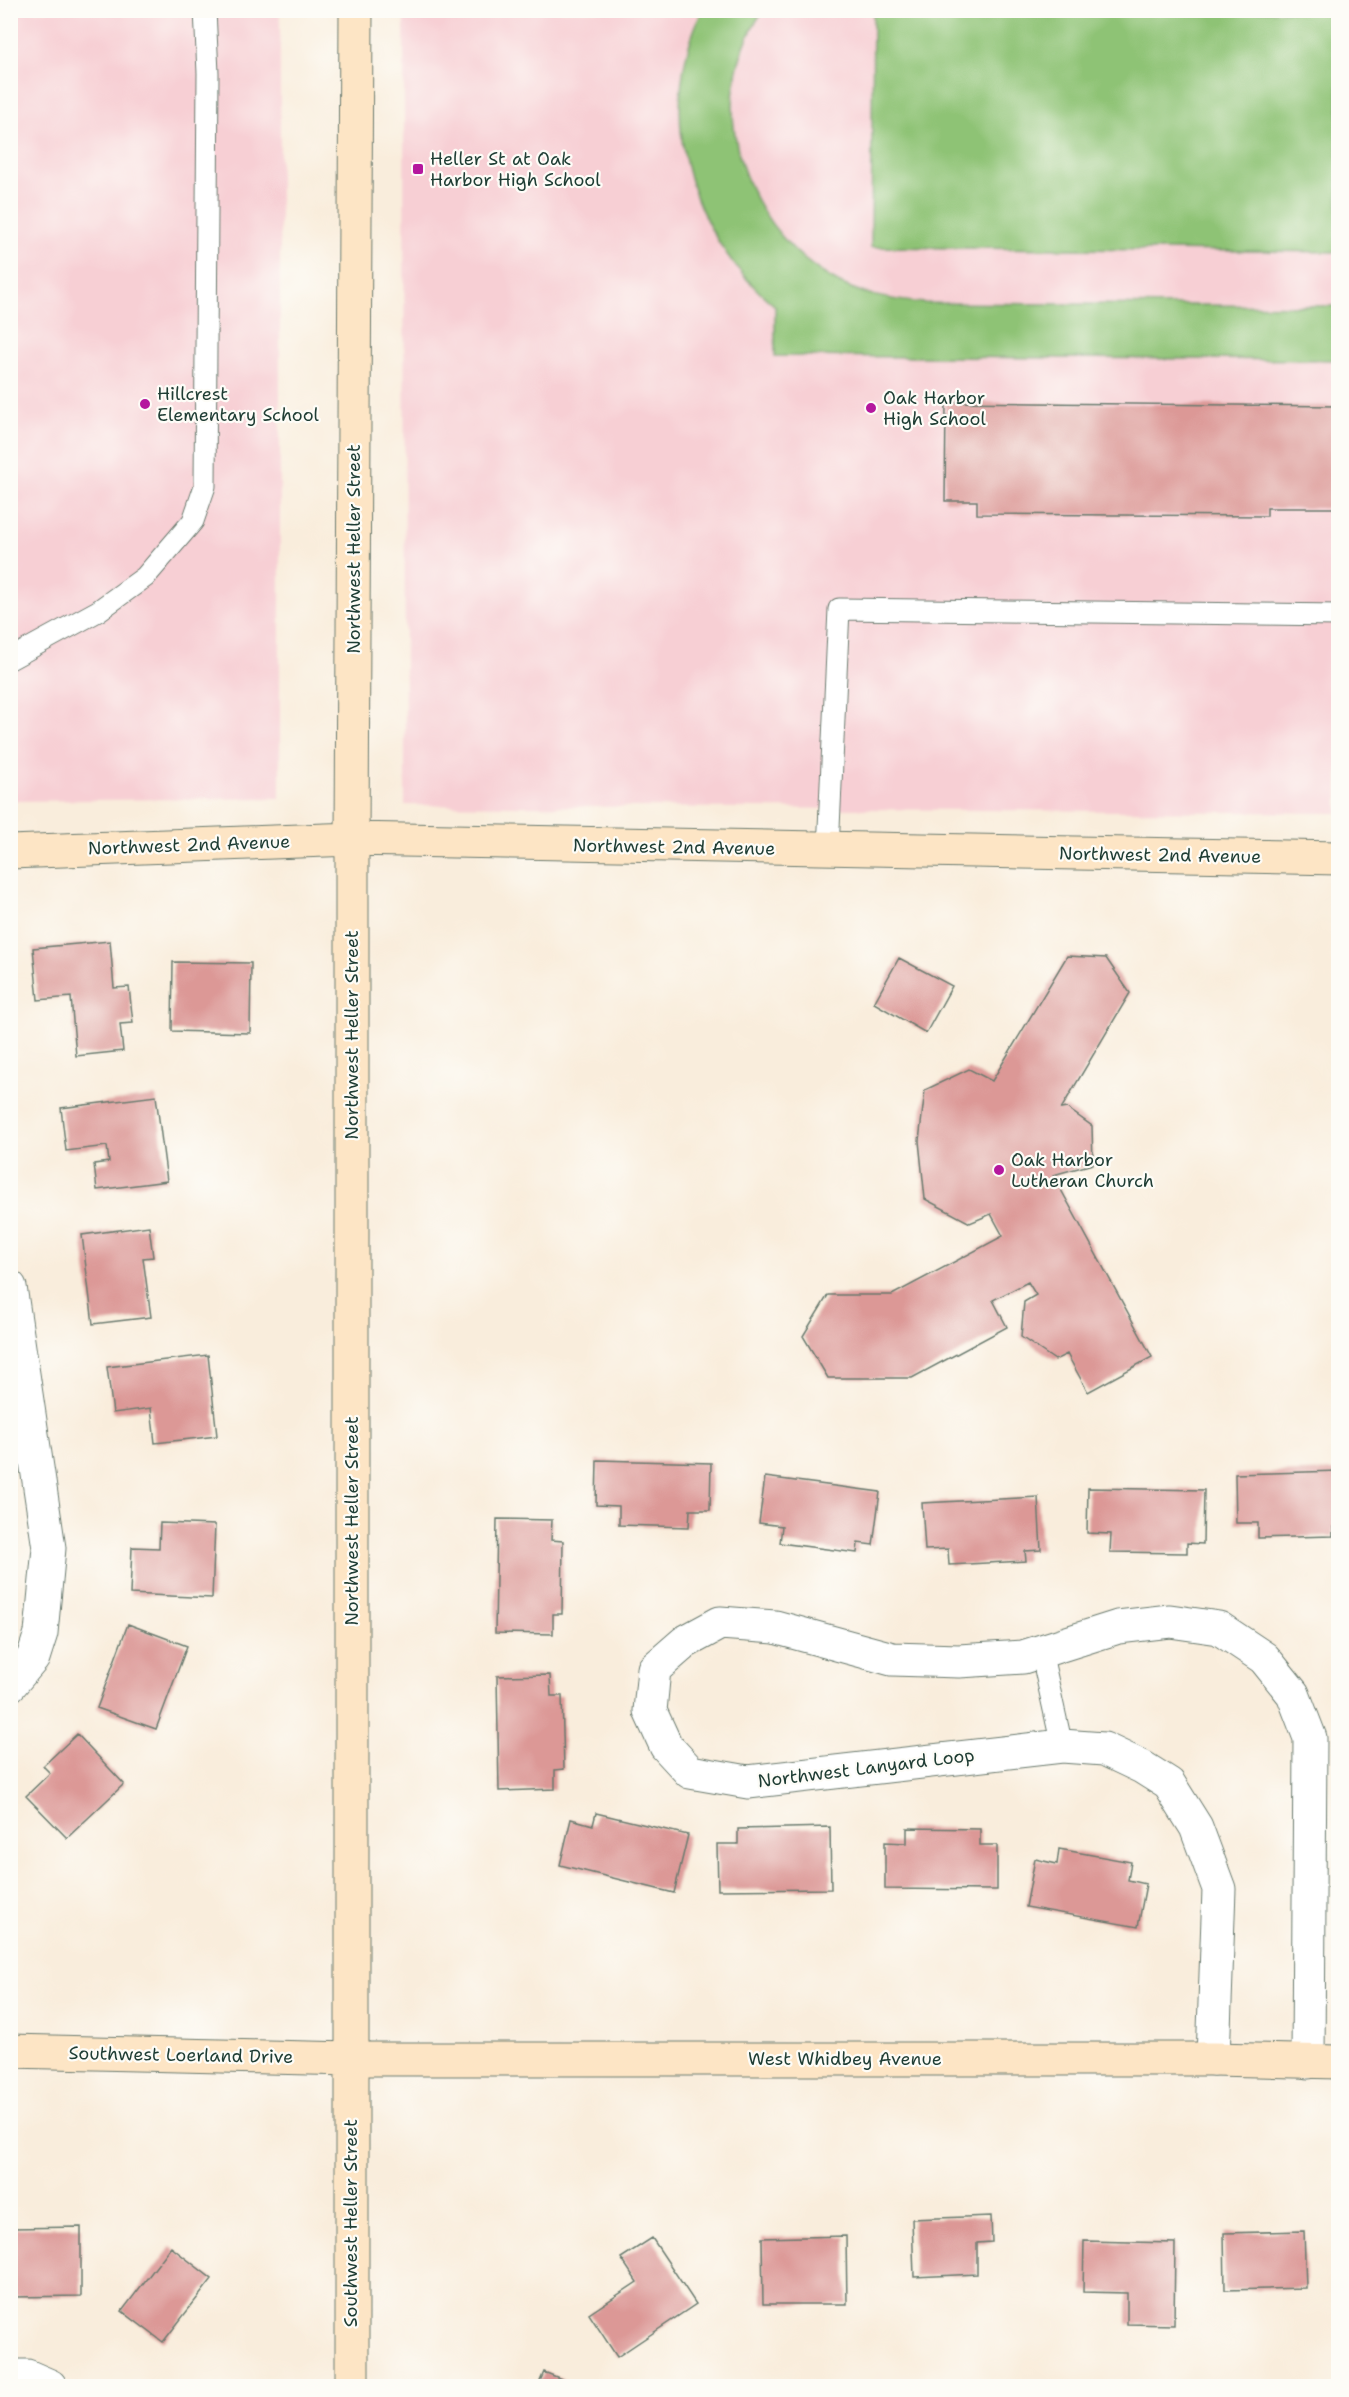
<svg xmlns="http://www.w3.org/2000/svg" width="1349" height="2397" font-family="'Shantell Sans',sans-serif">
  <style>
    .built { fill: #f7cfd4 }
    .grass { fill: #8ec375; stroke: #568054; stroke-width: 1.5 }
    .building { fill: #dc9896 }
    .lines { fill: none; stroke-linecap: round; stroke-linejoin: round }
    .lane-casing { stroke: #6b7b6f; stroke-width: 23 }
    .street-casing { stroke: #6b7b6f; stroke-width: 35 }
    .secondary-casing { stroke: #6b7b6f; stroke-width: 35 }
    .lane { stroke: #fff; stroke-width: 21 }
    .street { stroke: #fff; stroke-width: 33 }
    .secondary { stroke: #fde5c5; stroke-width: 33 }
    .poi-dot { fill: #b5179e; stroke: #fdfcf7; stroke-width: 2 }
    .labels { text-anchor: middle; stroke-width: 4.5; stroke-linejoin: round; paint-order: stroke }
    .poi-label { font-size: 18px; fill: #1f3d34; stroke: #fdfcf7; text-anchor: start }
    .street-label { font-size: 18px; fill: #1f3d34; stroke: #fdfcf7 }
  </style>
  <rect width="100%" height="100%" fill="#fdfcf7"/>
  <filter id="ink" filterUnits="userSpaceOnUse"><feTurbulence type="fractalNoise" baseFrequency=".0167" numOctaves="2"/><feDisplacementMap in="SourceGraphic" scale="12" xChannelSelector="R" yChannelSelector="G"/><feConvolveMatrix kernelMatrix="1 2 1 2 8 2 1 2 1" color-interpolation-filters="sRGB"/></filter>
  <filter id="wash" filterUnits="userSpaceOnUse"><feTurbulence type="fractalNoise" baseFrequency=".008" numOctaves="4" result="noise"/><feDisplacementMap in="SourceGraphic" scale="24" xChannelSelector="R" yChannelSelector="G"/><feGaussianBlur stdDeviation="1.35" result="paint"/><feColorMatrix in="noise" values="0 0 0 0 0 0 0 0 0 0 0 0 0 0 0 0 0 1.4 0 .05"/><feComposite in="paint" operator="in"/></filter>
  <g filter="url(#wash)">
    <rect width="100%" height="100%" fill="#f9eddc"/>
    <path class="built" d="M10,11H280V798L11,801Z
      M404,11H1338V813L405,805Z"/>
    <path class="grass" d="M702,11H763C701,100 741,223 829,277C858,295 891,300 925,303L1338,306V360L775,356V306C688,235 654,114 702,11Z
      M873,11H1338V252L871,247Z"/>
    <g id="blocks">
      <path class="building" d="M946,402L1338,406V508H1267V516L977,514V501H945Z
        M110,941L114,988L129,987L133,1023L120,1024L123,1051L76,1056L71,997L38,1000L33,948Z
        M1067,956L1106,958L1130,993L1061,1109L1067,1108L1092,1126L1093,1164L1053,1175L1152,1357L1088,1392L1067,1354L1055,1360L1021,1337L1024,1302L1036,1295L1028,1282L993,1300L1007,1327L912,1378H828L803,1336L828,1295H892L1003,1236L991,1214L970,1223L925,1199L919,1141L925,1090L969,1069L992,1081Z
        M899,958L952,986L926,1033L874,1003Z
        M173,962L251,963L250,1033L172,1031Z
        M156,1096L167,1181L97,1190L94,1164L109,1162L107,1146L66,1151L61,1108Z
        M149,1226L153,1257L143,1258L151,1317L93,1324L82,1235Z
        M208,1355L217,1436L155,1443L151,1408L113,1413L107,1367Z
        M597,1460L711,1463L710,1510H690L689,1527L619,1525V1506L596,1505Z
        M1338,1471V1527H1333V1536L1258,1538V1523H1236L1235,1474Z
        M765,1477L880,1492L873,1545L858,1543L857,1553L780,1543L782,1526L759,1523Z
        M1088,1488L1204,1490L1203,1544L1187,1543V1553L1110,1552L1111,1534L1087,1533Z
        M1038,1497L1041,1550L1025,1551L1026,1561L949,1565L948,1549L925,1550L922,1503Z
        M497,1519L552,1520L551,1540L563,1541L562,1614H553V1634L495,1633Z
        M160,1523L215,1525L212,1598L130,1594L132,1547L159,1548Z
        M128,1624L187,1646L156,1729L97,1708Z
        M550,1675L551,1696H562L564,1769L555,1770V1789L499,1791L497,1676Z
        M77,1734L124,1784L67,1838L26,1796L50,1773L43,1766Z
        M596,1813L688,1835L674,1893L560,1865L571,1819L593,1825Z
        M830,1827L831,1889L718,1890L717,1844H738V1829Z
        M907,1828L980,1829V1845H997V1890L885,1889V1842L907,1843Z
        M1059,1849L1131,1862L1128,1880L1146,1884L1138,1927L1026,1907L1035,1859L1057,1864Z
        M991,2216L992,2242L977,2243V2274L914,2277L912,2219Z
        M81,2227V2296L12,2297L11,2228Z
        M1304,2231L1306,2288L1225,2290L1224,2233Z
        M846,2236L847,2304H763L762,2238Z
        M652,2238L696,2304L617,2357L589,2314L637,2282L621,2258Z
        M1084,2241L1175,2243L1174,2325L1127,2324V2293L1083,2292Z
        M171,2247L212,2279L163,2342L122,2311Z
        M544,2372L579,2386H538Z"/>
    </g>
  </g>
  <g filter="url(#ink)">
    <use href="#blocks" fill-opacity="0" stroke="#6b7b6f" stroke-width="1.5"/>
    <g class="lines">
      <g class="lane-casing">
        <path id="lane" d="M10,659L98,611L145,577L193,521L205,486L208,73L205,10
          M828,850L839,609L1338,615
          M1041,1651L1062,1746"/>
      </g>
      <g class="street-casing">
        <path id="street" d="M10,1287L49,1548L41,1633L33,1658L10,1685
          M1213,2059L1219,1889L1196,1827L1169,1784L1142,1767L1104,1749L1062,1746L748,1782L690,1772L666,1746L650,1711L654,1669L685,1642L720,1623L775,1627L892,1659L959,1661L1023,1657L1118,1627L1170,1621L1219,1628L1264,1658L1293,1694L1310,1738L1308,2062
          M10,2376H27L50,2386"/>
      </g>
      <g class="secondary-casing">
        <path id="secondary" d="M10,852L352,839L1338,858
          M10,2051L351,2059H1213L1338,2062
          M352,2386V839L356,10"/>
      </g>
      <use href="#lane" class="lane"/>
      <use href="#street" class="street"/>
      <use href="#secondary" class="secondary"/>
    </g>
  </g>
  <g class="poi-dot">
    <rect x="412" y="163" width="12" height="12" rx="3"/>
    <circle cx="145" cy="404" r="6"/>
    <circle cx="871" cy="408" r="6"/>
    <circle cx="999" cy="1170" r="6"/>
  </g>
  <g class="labels">
    <g class="poi-label">
      <text x="430" y="165">Heller St at Oak<tspan x="430" dy="21">Harbor High School</tspan></text>
      <text x="157" y="400">Hillcrest<tspan x="157" dy="21">Elementary School</tspan></text>
      <text x="883" y="404">Oak Harbor<tspan x="883" dy="21">High School</tspan></text>
      <text x="1011" y="1166">Oak Harbor<tspan x="1011" dy="21">Lutheran Church</tspan></text>
    </g>
    <g class="street-label">
      <text transform="translate(354 549) rotate(-90)" y="6">Northwest Heller Street</text>
      <text transform="translate(189 845) rotate(-2)" y="6">Northwest 2nd Avenue</text>
      <text transform="translate(674 847) rotate(1)" y="6">Northwest 2nd Avenue</text>
      <text transform="translate(1160 855) rotate(1)" y="6">Northwest 2nd Avenue</text>
      <text transform="translate(352 1035) rotate(-90)" y="6">Northwest Heller Street</text>
      <text transform="translate(352 1521) rotate(-90)" y="6">Northwest Heller Street</text>
      <text transform="translate(866 1768) rotate(-7)" y="6">Northwest Lanyard Loop</text>
      <text transform="translate(181 2055) rotate(1)" y="6">Southwest Loerland Drive</text>
      <text x="845" y="2065">West Whidbey Avenue</text>
      <text transform="translate(351 2223) rotate(-90)" y="6">Southwest Heller Street</text>
    </g>
  </g>
  <rect width="1349" height="2397" fill="none" stroke="#fdfcf7" stroke-width="36"/>
</svg>
